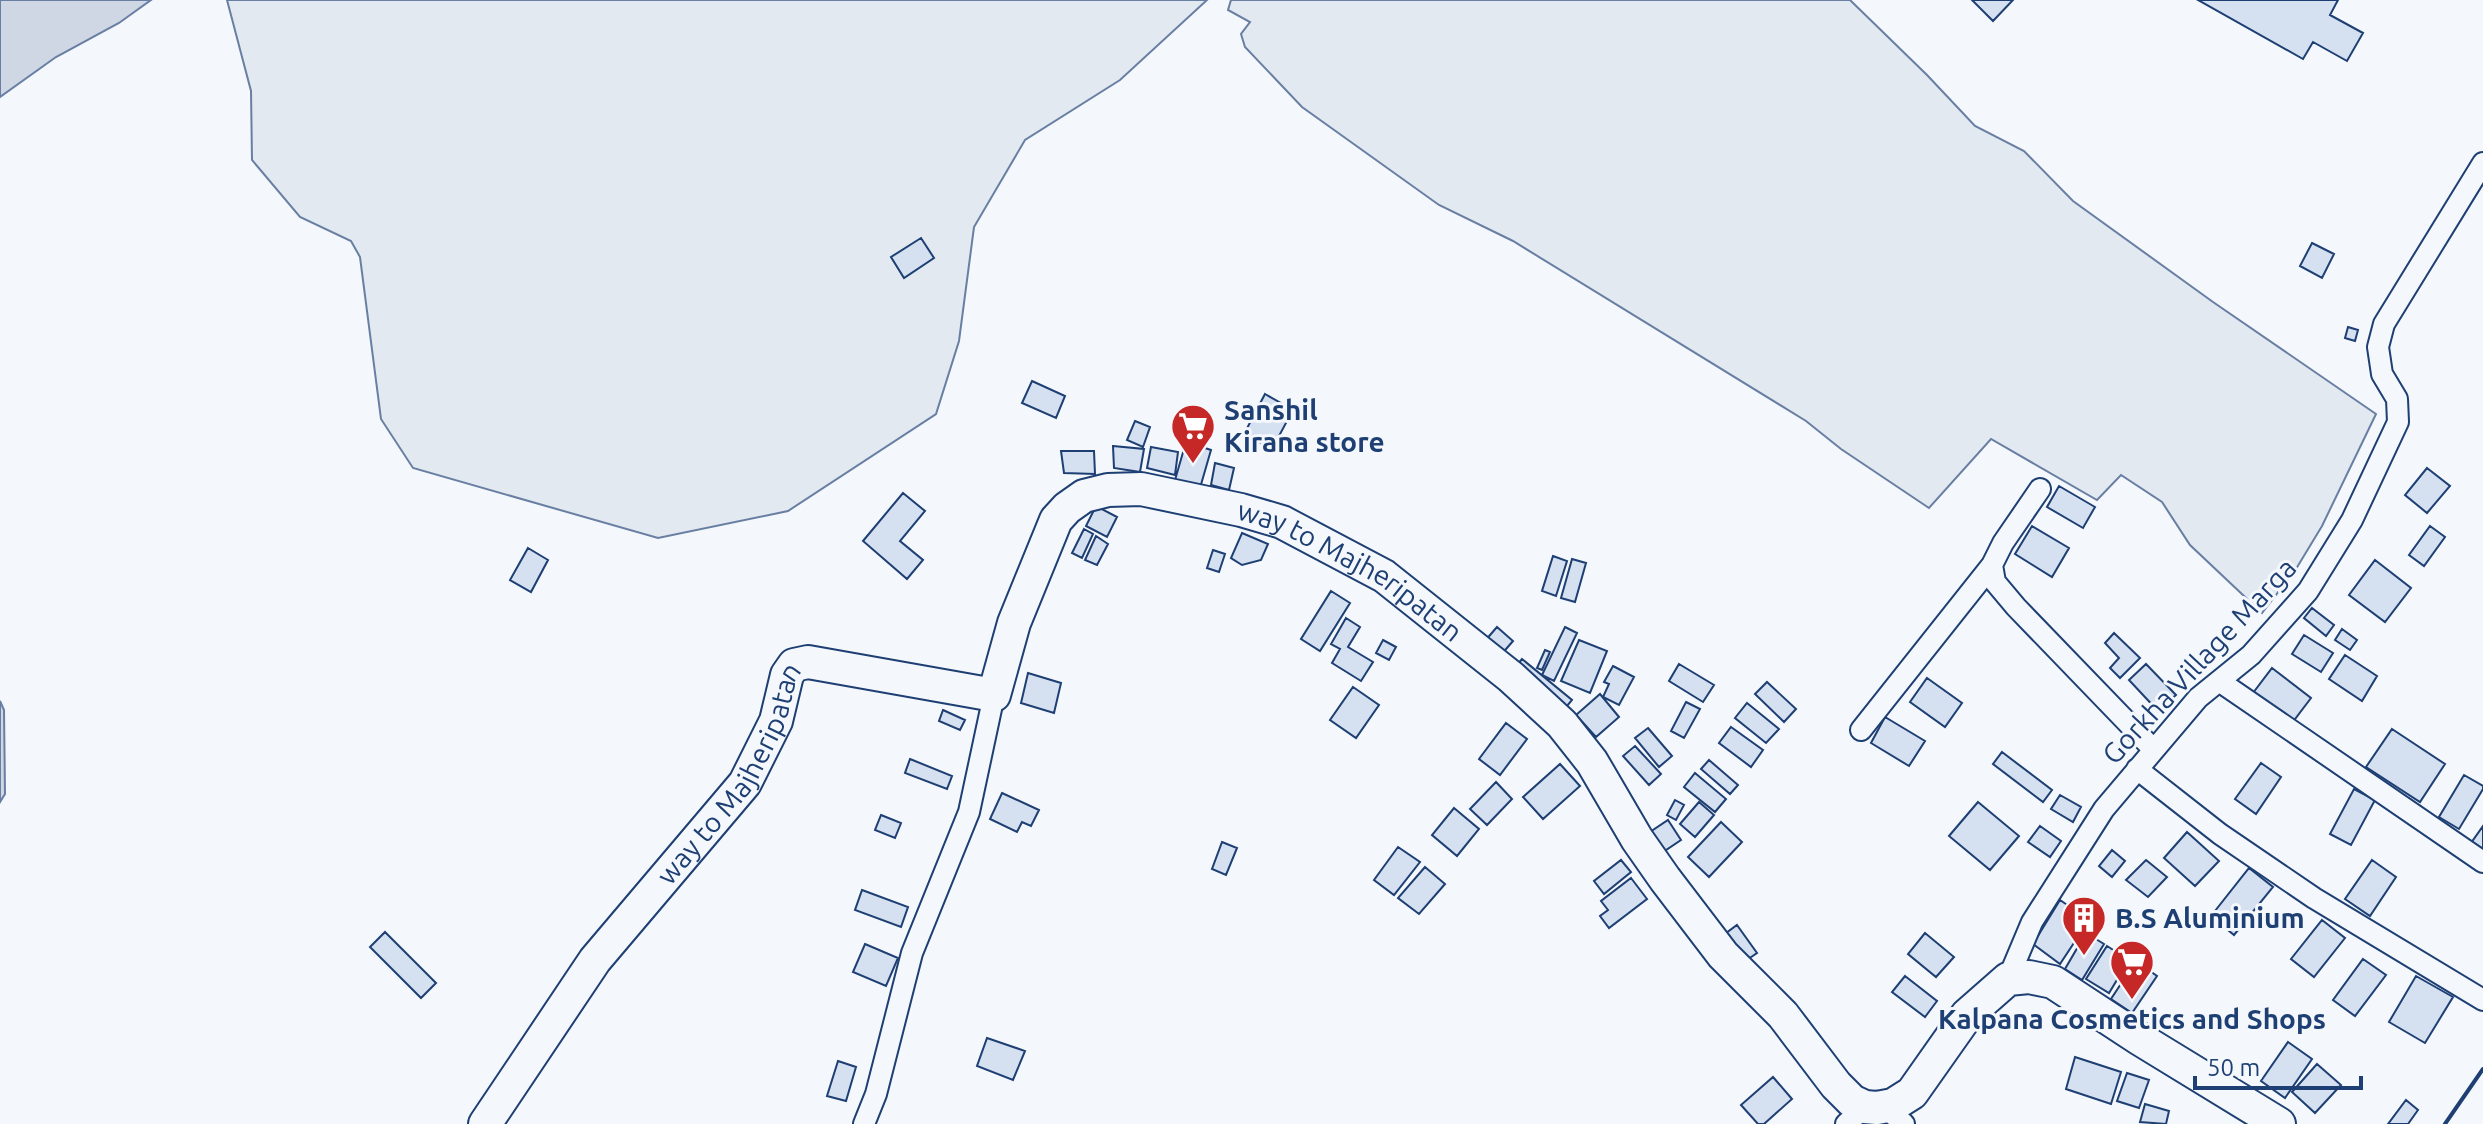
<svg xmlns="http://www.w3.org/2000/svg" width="2483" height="1124" font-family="Ubuntu,sans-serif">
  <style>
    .green { fill: #e3e9f0; stroke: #687fa3; stroke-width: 2 }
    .water { fill: #cfd7e4; stroke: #687fa3; stroke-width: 2 }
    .building { fill: #d5e0f0; stroke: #1d3f73; stroke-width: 2 }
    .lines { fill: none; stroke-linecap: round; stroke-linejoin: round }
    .street-casing { stroke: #1d3f73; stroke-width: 24 }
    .primary-casing { stroke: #1d3f73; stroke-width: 36 }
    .street { stroke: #f4f7fb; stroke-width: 20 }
    .primary { stroke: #f4f7fb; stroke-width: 32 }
    .wall { stroke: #1d3f73; stroke-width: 4 }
    .labels { text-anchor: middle; stroke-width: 6; stroke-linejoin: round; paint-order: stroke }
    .poi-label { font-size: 28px; font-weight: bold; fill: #1d3f73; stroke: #f4f7fb; text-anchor: start }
    .street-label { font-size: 28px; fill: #1d3f73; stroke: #f4f7fb }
  </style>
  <rect width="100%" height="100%" fill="#f4f7fb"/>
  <path class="green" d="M227,0H1207L1120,80L1025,140L974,227L959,341L936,414L788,511L658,538L413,468L381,419L360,257L351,241L300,217L252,160L251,91Z
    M1231,0H1850L1927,75L1975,126L2024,151L2073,201L2213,302L2376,414L2322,526L2296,569L2262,613L2190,545L2162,502L2121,475L2097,500L1991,439L1929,508L1841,449L1806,421L1513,241L1439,205L1302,107L1245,47L1241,34L1250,22L1228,10Z"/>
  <path class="water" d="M0,0H151L119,23L56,57L0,97Z
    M0,701L4,710L5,794L0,802Z"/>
  <path class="building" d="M1972,0H2013L1993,21Z
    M2198,0H2338L2330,15L2363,33L2347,61L2313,42L2303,59Z
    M921,238L934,258L904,278L891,257Z
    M2312,243L2334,254L2322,278L2300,266Z
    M2348,327L2358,330L2355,341L2345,338Z
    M1032,381L1065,396L1056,418L1022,403Z
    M1265,394L1293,410L1272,449L1244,434Z
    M1135,421L1150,427L1143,447L1127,440Z
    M1186,442L1211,450L1200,488L1175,480Z
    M1113,446L1144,449L1140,472L1114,468Z
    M1151,447L1178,452L1175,475L1147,468Z
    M1061,451H1094L1095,474L1064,473Z
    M1215,463L1234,468L1229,490L1211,485Z
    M2427,468L2450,486L2427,513L2405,495Z
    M2059,486L2095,507L2083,528L2047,507Z
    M903,493L925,511L900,541L923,560L907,579L863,541Z
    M1096,506L1117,517L1107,537L1086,526Z
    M2032,526L2069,548L2052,577L2015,554Z
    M2430,526L2445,537L2424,566L2409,555Z
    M1084,529L1093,534L1082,558L1072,553Z
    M1242,533L1268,544L1261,560L1242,565L1231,558Z
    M1096,536L1108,544L1097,565L1085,560Z
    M528,548L548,560L531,592L510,580Z
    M1213,550L1225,554L1219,572L1207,568Z
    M1553,556L1567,561L1556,596L1542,591Z
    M1572,559L1586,563L1575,602L1561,598Z
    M2375,560L2411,588L2385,622L2349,595Z
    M1331,591L1350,603L1320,651L1301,639Z
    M2312,608L2334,625L2326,636L2304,618Z
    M1346,618L1360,627L1348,647L1373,662L1361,681L1332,663L1340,649L1331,644Z
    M1497,627L1513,641L1500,656L1484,642Z
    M1565,627L1577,633L1554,681L1542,675Z
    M2342,629L2357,640L2350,650L2335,640Z
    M2114,633L2140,658L2120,678L2110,668L2119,658L2105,643Z
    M2304,635L2333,653L2321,672L2292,654Z
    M1383,640L1396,647L1389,660L1376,653Z
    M1579,640L1607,651L1590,693L1561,681Z
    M1545,650L1550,652L1542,670L1537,668Z
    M2345,655L2377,676L2362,701L2329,679Z
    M1522,659L1572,700L1562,712L1513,670Z
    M1679,664L1714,685L1703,702L1669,681Z
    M2146,664L2176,695L2158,711L2129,680Z
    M1613,666L1634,677L1619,705L1603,697L1609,684L1604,682Z
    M2272,668L2311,698L2292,723L2253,693Z
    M1028,673L1061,683L1054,713L1021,703Z
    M1927,678L1962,703L1945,727L1910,702Z
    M1767,682L1796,709L1784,722L1755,694Z
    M1353,687L1379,705L1356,738L1330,720Z
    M1600,694L1619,717L1596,737L1576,715Z
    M1686,702L1700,709L1684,738L1671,731Z
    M1747,703L1779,729L1766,743L1735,718Z
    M943,710L965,720L960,730L939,721Z
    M1885,717L1925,741L1909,766L1871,743Z
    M1506,723L1527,739L1500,775L1479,759Z
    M1731,727L1763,750L1751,767L1719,743Z
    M1648,728L1672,756L1659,767L1635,738Z
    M2392,729L2445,764L2420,802L2366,767Z
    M1635,746L1661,774L1649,785L1623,756Z
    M2002,752L2052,790L2043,802L1993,764Z
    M910,759L952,776L947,789L905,773Z
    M1709,760L1738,785L1730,794L1701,769Z
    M2261,763L2281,777L2256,814L2235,799Z
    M1560,764L1580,786L1543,819L1523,797Z
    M1695,773L1726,799L1715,812L1684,787Z
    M2464,775L2483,786V789L2459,829L2439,817Z
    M1496,782L1512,799L1487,825L1470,809Z
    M2354,789L2375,800L2351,845L2330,834Z
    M1002,793L1039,810L1031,826L1022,822L1017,832L990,819Z
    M2060,795L2081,807L2073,822L2051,809Z
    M1675,800L1684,805L1676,820L1667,815Z
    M1699,802L1714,815L1695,837L1680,824Z
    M1978,802L2019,836L1990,870L1949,836Z
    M1454,808L1479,829L1457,856L1432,835Z
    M881,815L901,823L895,838L875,830Z
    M1668,820L1681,840L1663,852L1650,832Z
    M1721,822L1742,842L1709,877L1688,857Z
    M2040,826L2061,841L2050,857L2028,842Z
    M2483,826V851L2471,843Z
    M2187,832L2219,861L2195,886L2164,858Z
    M1222,842L1237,848L1226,875L1212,869Z
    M1398,847L1420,862L1394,895L1374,880Z
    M2112,850L2125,861L2112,877L2099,866Z
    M1621,860L1631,872L1604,894L1594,881Z
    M2146,860L2167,877L2148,897L2126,880Z
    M2372,860L2396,877L2370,916L2345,899Z
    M1425,867L1445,884L1419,914L1398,898Z
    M2249,868L2273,887L2234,935L2211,916Z
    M1631,878L1647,899L1609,928L1600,916L1608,910L1601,901Z
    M862,890L908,907L901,927L855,910Z
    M2060,900L2089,920L2060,964L2033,944Z
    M2322,920L2345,938L2314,977L2291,959Z
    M1737,925L1757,953L1738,966L1718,939Z
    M385,932L436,983L421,998L370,947Z
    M1925,933L1954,957L1936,977L1908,954Z
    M2086,933L2104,944L2082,980L2065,969Z
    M865,944L898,958L886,986L853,972Z
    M2107,946L2129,960L2109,993L2086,979Z
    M2363,959L2386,975L2355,1016L2333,1000Z
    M2136,961L2157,976L2132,1013L2111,999Z
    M1905,976L1937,1001L1925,1017L1892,992Z
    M2416,976L2453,997L2425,1043L2389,1022Z
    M987,1038L1025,1051L1013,1080L977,1066Z
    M2288,1042L2312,1059L2285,1098L2261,1081Z
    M2075,1057L2121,1072L2111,1104L2066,1089Z
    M838,1061L856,1067L846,1101L827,1096Z
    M2317,1064L2341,1085L2315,1113L2292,1092Z
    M2127,1073L2149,1080L2139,1108L2117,1101Z
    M1773,1077L1792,1099L1764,1124H1758L1741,1105Z
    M2406,1100L2418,1110L2408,1124H2388Z
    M2145,1104L2169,1111L2166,1124L2140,1122Z"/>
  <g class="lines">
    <g class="street-casing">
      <path id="street" d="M1992,565L2003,543L2040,489
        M2219,681L2483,862
        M1861,730L1992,565L1995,582L2016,607L2154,750
        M2137,769L2220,834L2314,898L2483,1000
        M2008,979L2032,922L2104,809L2198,698L2251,655L2308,591L2352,520L2398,422L2397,399L2382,374L2378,347L2384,324L2483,163
        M1885,1107L1904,1124
        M864,1124L876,1094L912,953L969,812L994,695
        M1846,1124L1865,1107"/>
    </g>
    <g class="primary-casing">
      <g id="primary">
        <path id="s1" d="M485,1124L595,960L745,783L776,721L787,675L794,665L808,662L994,695L1014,623L1056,520L1067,508L1084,496L1108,490L1141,489L1241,510L1282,522L1384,576L1511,677L1562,724L1592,762L1637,839L1665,879L1723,955L1783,1015L1836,1085L1852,1101L1865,1107L1877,1108L1893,1105L1912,1093L1967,1015L2008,979L2029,977L2053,982L2140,1039L2279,1124"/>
      </g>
    </g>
    <use href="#street" class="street"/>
    <use href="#primary" class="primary"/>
    <path class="wall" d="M2445,1124L2483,1069"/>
  </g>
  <defs>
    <g id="supermarket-pin" transform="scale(2.3)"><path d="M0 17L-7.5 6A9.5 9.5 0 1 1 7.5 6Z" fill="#c62828" stroke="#f4f7fb"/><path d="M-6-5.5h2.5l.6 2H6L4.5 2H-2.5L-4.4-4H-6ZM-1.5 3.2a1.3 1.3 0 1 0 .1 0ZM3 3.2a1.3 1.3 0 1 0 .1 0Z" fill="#fff"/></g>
    <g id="building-pin" transform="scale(2.3)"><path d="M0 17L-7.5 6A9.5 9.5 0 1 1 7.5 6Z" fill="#c62828" stroke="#f4f7fb"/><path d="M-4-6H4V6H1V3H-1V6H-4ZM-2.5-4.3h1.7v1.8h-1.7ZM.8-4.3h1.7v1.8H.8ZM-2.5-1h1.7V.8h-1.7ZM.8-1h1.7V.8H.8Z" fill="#fff"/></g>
  </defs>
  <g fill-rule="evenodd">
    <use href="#supermarket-pin" x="1193" y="426"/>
    <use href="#building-pin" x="2084" y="918"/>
    <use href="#supermarket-pin" x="2132" y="962"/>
  </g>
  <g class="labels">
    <g class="poi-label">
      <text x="1224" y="420">Sanshil<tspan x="1224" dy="32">Kirana store</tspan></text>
      <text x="2115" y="928">B.S Aluminium</text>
      <text x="2132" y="1029" text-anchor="middle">Kalpana Cosmetics and Shops</text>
    </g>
    <g class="street-label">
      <text dy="10" stroke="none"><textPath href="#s1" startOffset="1270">way to Majheripatan</textPath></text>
      <text transform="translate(2199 661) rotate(-47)" y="10">Gorkha Village Marga</text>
      <text dy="10" stroke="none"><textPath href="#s1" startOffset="430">way to Majheripatan</textPath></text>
    </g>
  </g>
  <path d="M2195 1076v12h166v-12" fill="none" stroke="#1d3f73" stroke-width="4"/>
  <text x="2207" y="1076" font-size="24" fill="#1d3f73" stroke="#f4f7fb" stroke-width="6" paint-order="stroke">50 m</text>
</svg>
